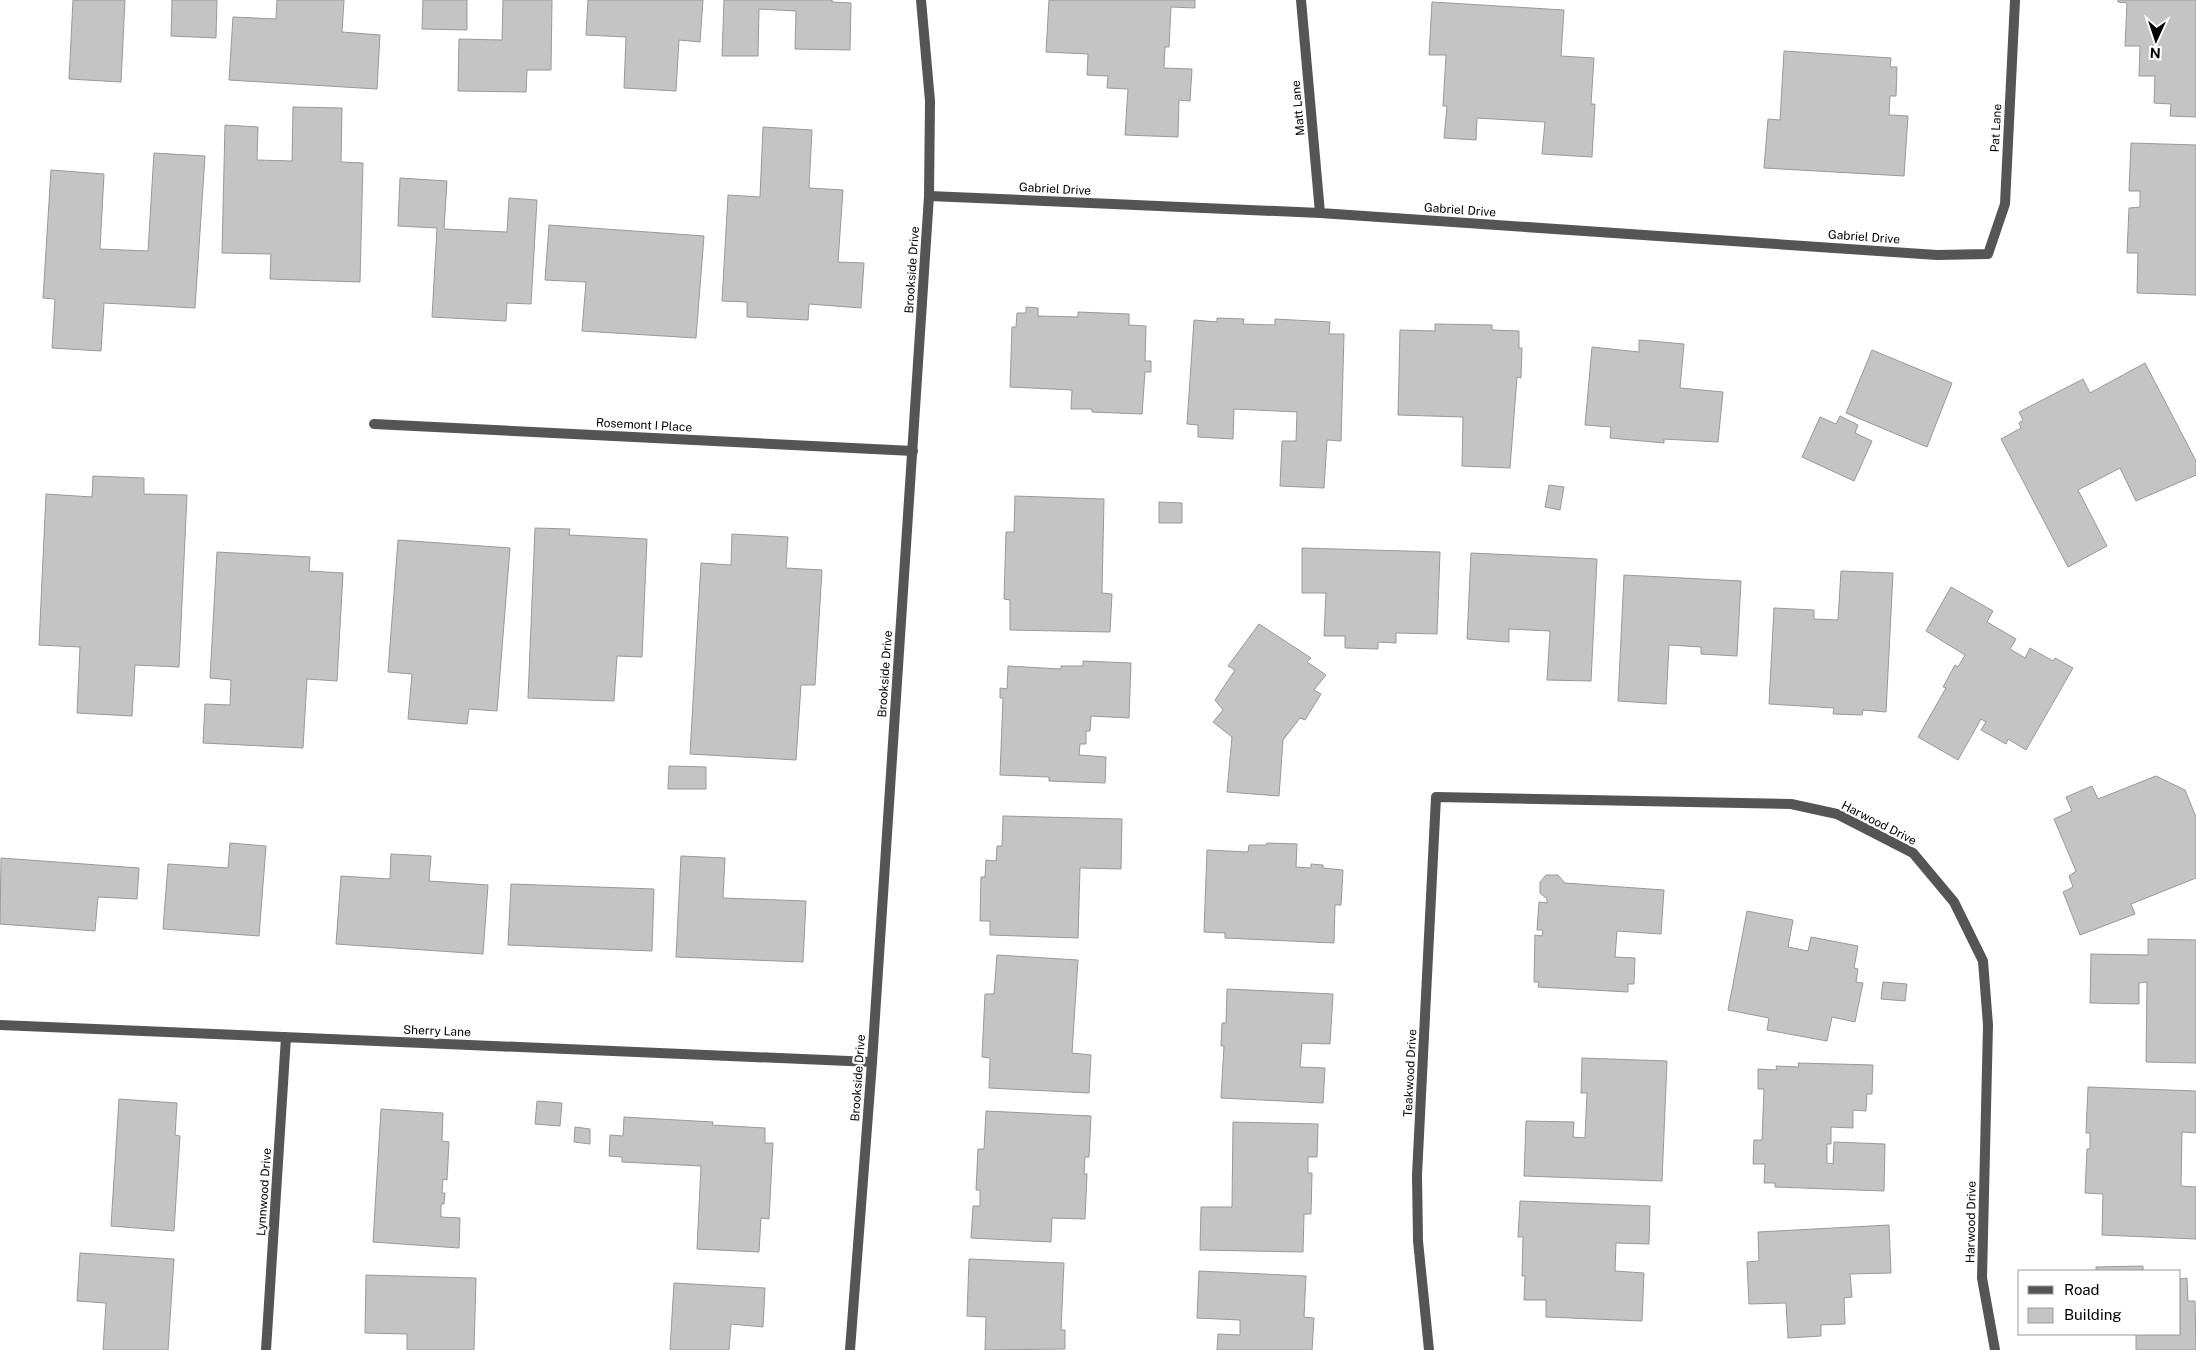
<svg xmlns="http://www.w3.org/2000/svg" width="2196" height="1350" font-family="'Public Sans',sans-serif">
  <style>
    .building { fill: #c4c4c4; stroke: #999 }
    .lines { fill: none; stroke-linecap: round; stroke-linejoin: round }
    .minor { stroke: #555; stroke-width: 10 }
    .tertiary { stroke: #555; stroke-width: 10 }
    .labels { text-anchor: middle; stroke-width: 4.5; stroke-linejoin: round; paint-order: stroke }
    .street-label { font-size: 12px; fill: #000; stroke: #fff }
  </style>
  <rect width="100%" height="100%" fill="#fff"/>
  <path class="building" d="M73,0H125L121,82L69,79Z
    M172,0H217L216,38L171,36Z
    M277,0H344L342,32L380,35L377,89L229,80L233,17L276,19Z
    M423,0H467V30L422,29Z
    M503,0H552L551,70H527L526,92L458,91L459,39L502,40Z
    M588,0H703L700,42L679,40L676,91L624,88L626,37L586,35Z
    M724,0H832V2L851,3L850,50L795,49L796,11L759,9L758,56H722Z
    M1049,0H1195V8L1171,7L1169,47H1165L1164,68L1192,69L1190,101L1179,100L1178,137L1125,135L1128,89L1107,88L1108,76L1087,75L1088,54L1046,52Z
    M2118,0H2196V117L2170,116L2171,104L2154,103L2155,76H2139L2140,46H2125L2127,3L2118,2Z
    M1432,2L1564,10L1561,56L1594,58L1591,104H1595L1592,157L1542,154L1545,122L1477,118L1476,140L1444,138L1447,106H1443L1446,55H1429Z
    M1784,51L1891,58L1890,67H1897L1896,96H1890L1889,115L1908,116L1904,176L1764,168L1768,119L1780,120Z
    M293,107L342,108L341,162L363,163L360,282L270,279L271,254L222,253L225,125L258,127L257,160L292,161Z
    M763,127L812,130L809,188L843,190L838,262L864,263L861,308L809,304L808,320L747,317V302L722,301L728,195L760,197Z
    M2131,143L2196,145V295L2137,293L2138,253H2127L2129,208L2140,207V191H2129Z
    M154,153L205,156L195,308L104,303L101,351L52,348L55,299L43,298L51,170L104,174L100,249L148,251Z
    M400,178L447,181L444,229L507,232L509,198L537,200L531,304L507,303L506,321L432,317L437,228L398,226Z
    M549,225L704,236L696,338L582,331L586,282L545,280Z
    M1026,307L1038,308V316L1078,317V312L1129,314V325L1146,326L1145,361H1151V372H1145L1142,414L1092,412V409H1071L1072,390L1010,387L1012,327H1016L1017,313H1026Z
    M1217,318L1244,319L1243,324L1275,325V319L1330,322L1329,334H1344L1341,441L1327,440L1324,488L1280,486L1282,441H1296L1297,412L1234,409L1233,439L1198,437V425L1187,424L1194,320L1217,322Z
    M1435,324L1492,325V330L1519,331V348H1522L1521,378L1517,377L1510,468L1462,466L1463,417L1398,415L1400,330L1435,331Z
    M1639,340L1684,344L1680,388L1723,392L1718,442L1664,439V443L1610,438L1611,427L1585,425L1592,347L1639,352Z
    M1872,350L1952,383L1927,447L1846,413Z
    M2145,363L2196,461V475L2136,501L2120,468L2078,490L2107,546L2068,567L2001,439L2021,428L2019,423L2023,420L2019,412L2083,379L2090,393Z
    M1840,416L1858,425L1855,433L1872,441L1854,481L1802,457L1820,417L1836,424Z
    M93,476L144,478V494L187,495L179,667L135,665L132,716L77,713L80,647L39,645L46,494L92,497Z
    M1549,485L1564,487L1560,510L1545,507Z
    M1015,496L1104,499L1102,593L1112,594L1110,632L1010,630V600L1004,599L1006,532H1014Z
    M1159,502L1182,503V523H1159Z
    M535,528L570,529L569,535L647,539L642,657L617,656L614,701L528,698Z
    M732,534L788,537L786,568L822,570L815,685H801L796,760L690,754L701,563L731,565Z
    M398,540L510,548L497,711L469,709L467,724L408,719L412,674L388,672Z
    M1302,548L1440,552L1437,634L1396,633V643L1378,642V649L1345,648V636H1324L1326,593H1302Z
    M217,552L310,557L309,571L343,573L337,681L307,679L303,748L203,743L205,704L230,705L231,680L210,678Z
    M1471,553L1597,559L1591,681L1547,680L1550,631L1509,629V642L1467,639Z
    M1841,571L1893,573L1886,712L1863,710L1862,715L1833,714L1834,708L1769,704L1774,608L1814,610V619L1838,620Z
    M1624,575L1741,581L1737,656L1701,654V647L1669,645L1666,704L1618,701Z
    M1951,587L1993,611L1987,622L2016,639L2010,649L2025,658L2030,648L2053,661L2055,658L2073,668L2026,750L2008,739L2006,744L1981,730L1986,722L1981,719L1958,760L1918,737L1946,688L1943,687L1955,665L1958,667L1965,655L1926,631Z
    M1259,624L1311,658L1307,662L1326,675L1314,690L1321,694L1305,720L1300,718L1283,740L1279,796L1227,792L1232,737L1213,722L1223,710L1215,700L1235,670L1228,666Z
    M1083,661L1131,663L1129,718L1091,716L1090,731H1086V744H1080L1079,755L1106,757L1105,783L1049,781V777L1000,775L1003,698H1000V688L1007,689L1008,666L1061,669V666H1083Z
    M669,766L706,767V789H668Z
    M2156,776L2185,790L2196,817V878L2131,904L2135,914L2080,935L2063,892L2073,887L2069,876L2076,871L2054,819L2072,811L2066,797L2092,786L2098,799Z
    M1003,816L1122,819L1121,869L1080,868L1078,938L990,935V921H980L981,877H985L986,860L996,861L997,846H1002Z
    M230,843L266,846L259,936L163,929L168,864L228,868Z
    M1267,843L1297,844L1296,867L1311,868V864L1323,865V868L1343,870L1341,905H1335L1334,943L1225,938V933L1204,932L1207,850L1248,852L1249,845H1266Z
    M391,854L431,856L429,881L488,885L483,954L336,944L341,876L390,879Z
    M681,856L725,858L723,898L806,901L803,962L676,957Z
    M1,858L139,868L137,899L98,897L95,931L0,924Z
    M1546,875H1558L1565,883L1664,890L1661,934L1617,931L1615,957L1635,958L1634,984H1628V992L1538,987L1539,982H1534L1535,935L1542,936L1543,930H1537L1539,902L1547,903V899L1540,893V882Z
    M511,884L654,889L652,951L508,945Z
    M1747,911L1793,920L1788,947L1808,951L1811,937L1858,946L1854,968L1858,969L1856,982L1863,983L1855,1022L1832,1017L1827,1041L1767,1030L1769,1018L1728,1010Z
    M2148,939L2196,940V1063L2146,1062L2147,982L2139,983V1004L2090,1003L2091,954L2148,955Z
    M997,955L1078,960L1072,1053L1091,1055L1089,1093L989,1088L990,1058L982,1057L985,994H994Z
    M1883,982L1907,984L1905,1001L1881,999Z
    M1227,989L1333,994L1330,1044L1302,1043L1300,1067L1325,1068L1323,1103L1221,1098L1224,1046H1221L1222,1023H1226Z
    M1582,1058L1667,1061L1662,1181L1524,1176L1526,1121L1574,1122L1573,1137L1585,1138L1587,1093H1581Z
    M1798,1063L1873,1065L1872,1094H1867L1866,1111L1853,1110V1128L1831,1127V1144H1827V1163L1833,1164L1834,1142L1885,1144L1884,1191L1775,1187V1183H1764L1765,1164H1753L1754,1140H1762L1764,1089H1758V1069L1777,1070L1776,1066L1799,1067Z
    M2088,1087L2196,1091V1133L2182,1132L2181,1186L2196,1187V1239L2102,1235L2103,1194L2085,1193L2087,1149H2090V1133H2086Z
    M119,1099L177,1103L175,1135L180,1136L174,1231L111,1226Z
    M537,1101L562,1103L560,1126L535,1124Z
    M381,1109L443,1113L442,1141L449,1142L447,1180L443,1179L442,1193H445L444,1204H441V1217L460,1218L459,1248L373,1242Z
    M986,1111L1091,1116L1089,1157H1085L1084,1174H1087L1085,1219L1052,1218L1051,1242L971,1238L973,1206H980V1190H976L978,1149H984Z
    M624,1117L713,1122L712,1125L765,1128V1143H773L769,1219L761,1218L759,1252L697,1249L701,1166L622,1162V1157L609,1156L610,1135L623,1136Z
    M1233,1122L1318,1124L1317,1157H1308V1173H1312L1311,1214H1304L1303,1252L1200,1250L1201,1207H1232Z
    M575,1127L590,1129V1144L574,1142Z
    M1520,1201L1650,1206L1649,1244L1616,1243L1615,1271L1644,1273L1642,1321L1546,1317V1300H1524L1525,1276H1522L1523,1237H1518Z
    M1889,1225L1891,1273L1850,1274L1852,1297L1844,1298L1845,1324L1821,1325V1336L1788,1338L1786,1303L1749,1304L1747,1262L1759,1261L1758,1232Z
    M80,1253L174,1259L168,1350H103L106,1303L77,1301Z
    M969,1259L1064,1263L1061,1330H1065V1349L985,1350L986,1317L967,1316Z
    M2143,1266V1271H2096V1267Z
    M1199,1271L1306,1276L1304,1317L1314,1318L1312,1350H1217L1218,1334L1240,1335V1320L1197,1318Z
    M366,1275L476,1278L474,1350H407V1334L365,1333Z
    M2187,1278L2188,1301H2195L2196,1350H2136V1334H2180V1279Z
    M674,1283L765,1288L763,1327L731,1324L729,1350H670Z"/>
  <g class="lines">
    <path class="minor" d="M1301,0L1320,213
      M929,196L1320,213L1937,255L1988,254L2005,204L2015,0
      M374,424L913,451
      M0,1025L872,1062
      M266,1350L286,1037
      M1429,1350L1418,1241L1417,1175L1436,797L1791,804L1837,814L1913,853L1954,902L1983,961L1988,1025L1982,1278L1995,1350"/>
    <path class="tertiary" d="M850,1350L872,1062L929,196L930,101L921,0"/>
  </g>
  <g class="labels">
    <g class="street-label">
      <text transform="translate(1298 108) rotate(-95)" y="4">Matt Lane</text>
      <text transform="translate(1996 128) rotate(-87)" y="4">Pat Lane</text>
      <text transform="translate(1055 189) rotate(3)" y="4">Gabriel Drive</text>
      <text transform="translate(1460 210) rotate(4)" y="4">Gabriel Drive</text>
      <text transform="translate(1864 237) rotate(4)" y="4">Gabriel Drive</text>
      <text transform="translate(912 270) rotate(-86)" y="4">Brookside Drive</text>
      <text transform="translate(644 425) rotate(3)" y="4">Rosemont I Place</text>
      <text transform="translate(885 674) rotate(-86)" y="4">Brookside Drive</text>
      <text transform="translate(1879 823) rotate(27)" y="4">Harwood Drive</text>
      <text transform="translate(437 1031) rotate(2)" y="4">Sherry Lane</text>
      <text transform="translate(1410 1073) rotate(-87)" y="4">Teakwood Drive</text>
      <text transform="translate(858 1078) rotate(-86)" y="4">Brookside Drive</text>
      <text transform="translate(264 1192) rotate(-86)" y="4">Lynnwood Drive</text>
      <text transform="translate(1971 1222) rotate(-89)" y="4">Harwood Drive</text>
    </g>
  </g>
  <rect x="2018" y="1270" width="162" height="65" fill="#ffffff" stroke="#999999"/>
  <rect x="2028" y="1286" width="25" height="8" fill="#555555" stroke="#999999"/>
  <text x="2064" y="1295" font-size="15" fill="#000000">Road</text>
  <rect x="2028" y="1308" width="25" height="15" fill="#c4c4c4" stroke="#999999"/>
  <text x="2064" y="1320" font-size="15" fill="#000000">Building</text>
  <g transform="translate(2156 40) rotate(183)" stroke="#ffffff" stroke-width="4" paint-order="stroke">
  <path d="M0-4L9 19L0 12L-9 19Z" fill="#000000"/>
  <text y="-8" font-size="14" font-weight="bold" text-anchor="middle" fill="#000000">N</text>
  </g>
</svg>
